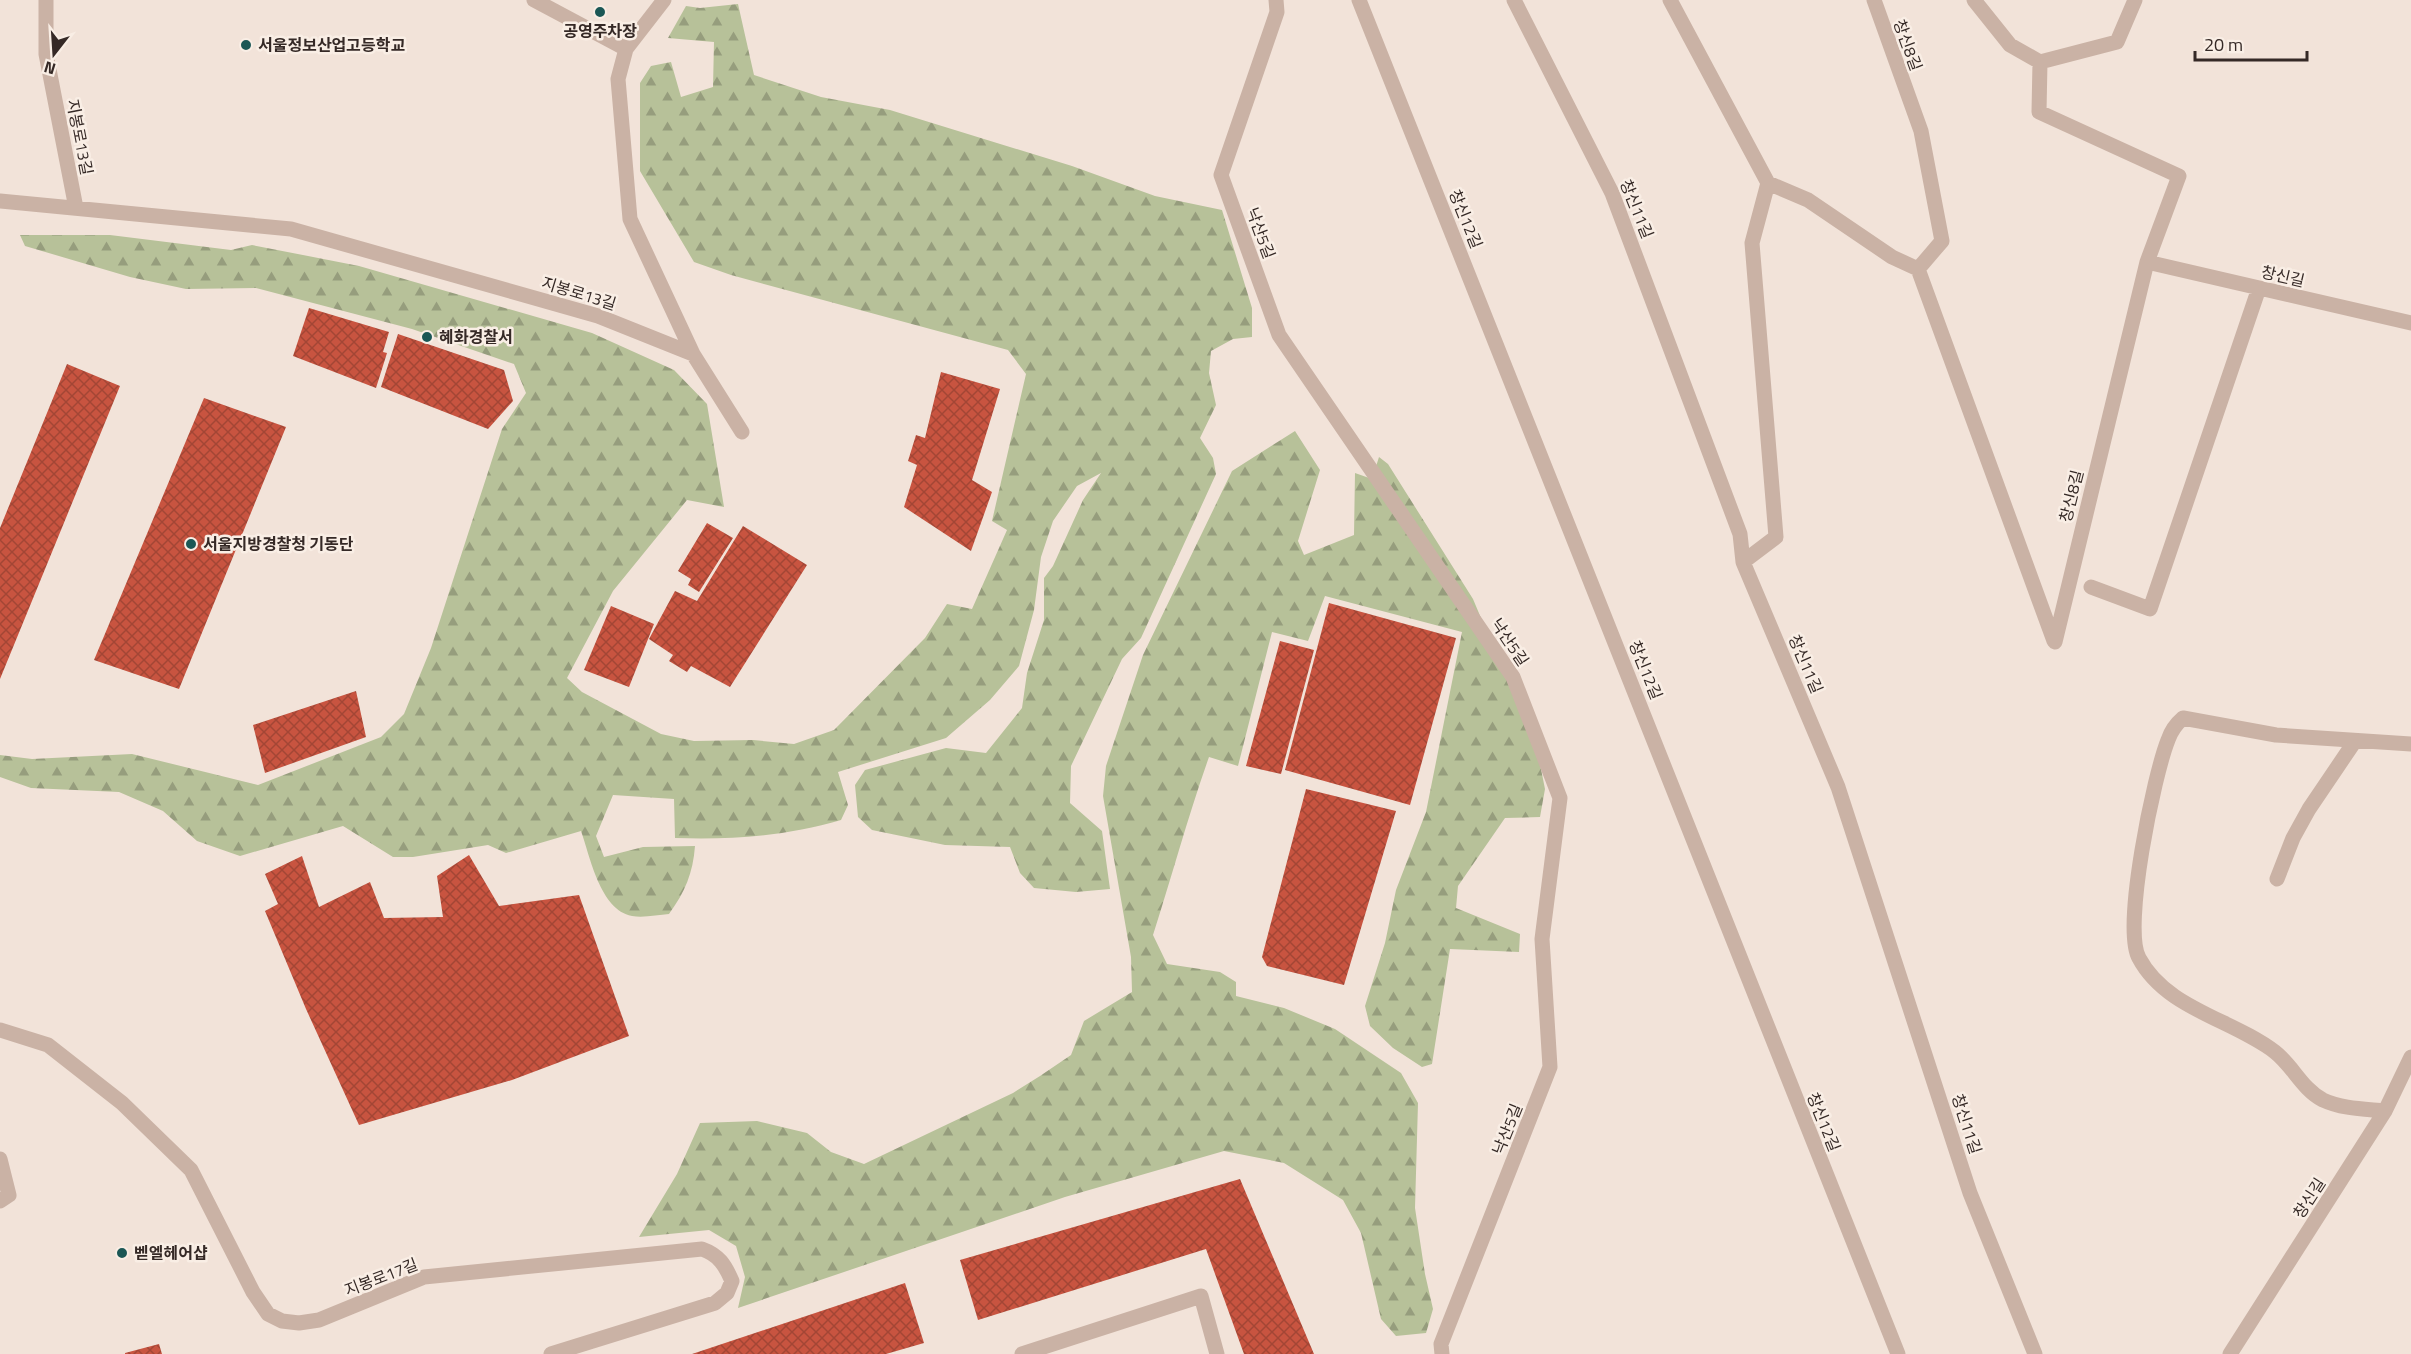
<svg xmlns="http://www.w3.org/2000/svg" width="2411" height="1354" font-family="'Titillium Web','Noto Sans KR',sans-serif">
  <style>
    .forest { fill: url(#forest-firs) }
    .building { fill: url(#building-cross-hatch) }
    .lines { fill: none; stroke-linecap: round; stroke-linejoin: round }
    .street { stroke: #cab2a5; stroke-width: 15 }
    .poi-dot { fill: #1b5755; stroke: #f9eee5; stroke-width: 2 }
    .labels { text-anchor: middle; stroke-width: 5; stroke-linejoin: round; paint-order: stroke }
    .poi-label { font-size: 16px; font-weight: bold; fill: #352926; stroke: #f9eee5; text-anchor: start }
    .street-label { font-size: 16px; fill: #352926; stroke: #f9eee5 }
  </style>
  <defs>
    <pattern id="forest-firs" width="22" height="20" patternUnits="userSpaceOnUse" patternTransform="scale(1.5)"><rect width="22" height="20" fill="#b7c199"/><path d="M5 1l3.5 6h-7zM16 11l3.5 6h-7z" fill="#969d7d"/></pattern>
    <pattern id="building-cross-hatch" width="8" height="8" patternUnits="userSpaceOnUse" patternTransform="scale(1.5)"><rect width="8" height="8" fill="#c85440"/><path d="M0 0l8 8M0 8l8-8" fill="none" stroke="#a34635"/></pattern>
  </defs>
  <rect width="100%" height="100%" fill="#f2e3d9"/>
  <path class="forest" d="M738,4L754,75L821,97L890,110L1072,166L1155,196L1222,210L1252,308V337L1233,339L1211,351L1209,373L1216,405L1200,438L1213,458L1216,474L1141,638L1122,659L1071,766L1070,803L1102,831L1110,889L1076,892L1034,888L1020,873L1010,847L945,845L872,830L858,817L855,785L865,770L946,748L986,753L1022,708L1027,673L1044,620V578L1053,566L1083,500L1101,473L1077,486L1053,521L1041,557L1034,610L1019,666L990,700L946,738L838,772L848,805L841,820C787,836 731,840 675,838L674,799L613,795L596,836L604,857L643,847L695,846C693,873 685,892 669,914C658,915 643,918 632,916C600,910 590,856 581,831L506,853L488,845L413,857H393L343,826L240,856L197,841L163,811L119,792L31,788L0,777V755L32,759L132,754L258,785L381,737L404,714L431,648L502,429L526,393L514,364L412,329L256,288L186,289L130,277L25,246L20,235H110L231,250L252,245L359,266L592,333L674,370L707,404L724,507L687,500L613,591L567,678L582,692L661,734L694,741L753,740L794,744L834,730L925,638L947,604L972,609L1007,530L992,521L1026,374L1008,350L731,275L694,262L640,171V83L651,66L671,62L681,97L713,87L714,42L668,38L686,6L700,8Z
    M1295,431L1320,470L1298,541L1304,555L1354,535L1355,473L1372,479L1379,457L1388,464L1473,599L1538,754L1545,789L1540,817L1505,818L1458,886L1456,908L1520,934L1519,952L1450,949L1432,1064L1422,1067L1393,1048L1370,1026L1365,1006L1385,943L1396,890L1426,812L1462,632L1325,596L1308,641L1272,632L1238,766L1209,757C1188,816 1172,876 1153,935L1167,964L1220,972L1236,982V996L1284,1008L1335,1029L1401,1073L1418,1103L1415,1208L1425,1274L1433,1309L1426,1333L1396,1336L1381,1319L1361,1233L1343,1200L1284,1163L1224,1151L1065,1197L738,1308L745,1277L736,1246L709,1230L639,1237L677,1174L700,1123L757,1121L807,1133L831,1152L864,1164L1013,1093L1040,1076L1071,1055L1084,1021L1132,992L1131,957L1103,796L1106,766L1143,655L1232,471Z"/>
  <path class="building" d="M309,308L389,332L383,352L387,353L376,388L293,356Z
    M398,334L504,370L513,401L488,429L381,387Z
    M67,364L120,386L0,679V528Z
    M941,372L1000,389L972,480L992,492L971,551L904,507L917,465L908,461L916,435L925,438Z
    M204,398L286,427L179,689L94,660Z
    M707,523L733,538L699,592L688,585L691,579L678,571Z
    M743,526L807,565L730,687L691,666L687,672L669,661L673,655L649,639L675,591L697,601Z
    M1329,603L1456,638L1410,805L1285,770Z
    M611,606L654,624L629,687L584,670Z
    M1280,641L1314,650L1281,774L1246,766Z
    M356,691L366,737L265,773L253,725Z
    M1306,789L1396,811L1344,985L1267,966L1262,957Z
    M469,855L499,906L579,895L629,1036L512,1080L359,1125L306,1009L265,911L278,904L265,874L302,856L319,907L370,882L384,918L443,917L437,876Z
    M1240,1179L1314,1354H1244L1206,1249L978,1320L960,1260Z
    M905,1283L924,1343L886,1354H692Z
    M159,1344L162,1354H125V1353Z"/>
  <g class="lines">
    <path class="street" d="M46,0V54L76,208
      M534,0L626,49
      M1276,0L1277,12L1221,175L1279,335L1513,677L1560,798L1542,939L1550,1067L1441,1344L1442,1354
      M1359,0L1898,1354
      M1514,0L1612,193L1740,534L1743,562L1838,787L1970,1193L2035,1354
      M1670,0L1768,183
      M1974,0L2010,45L2040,62L2117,42L2135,0
      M2040,62L2039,112L2179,176L2147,262L2055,642
      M0,201L291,229L598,316L693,354L630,219L618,79L626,49L664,0
      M2147,262L2411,323
      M1918,269L2054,641
      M693,354L742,432
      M1743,562L1776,537L1752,243L1768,183L1808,200L1892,257L1918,269L1942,241L1921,131L1874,0
      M2091,587L2150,609L2259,288
      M2277,879L2293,838L2309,809L2355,741
      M0,1030L48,1045L122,1103L191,1170L253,1292L268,1314L282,1321L299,1323L319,1320L424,1277L702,1249C719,1255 725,1265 732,1281L727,1293L715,1303L551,1354
      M2385,1111C2365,1109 2342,1109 2323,1100C2302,1089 2293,1066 2275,1052C2232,1019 2166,1009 2139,958C2122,928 2154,775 2168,740C2171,731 2176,724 2183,718L2276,735L2411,744
      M0,1159L9,1195L0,1201
      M1022,1354L1201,1296L1217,1354
      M2230,1354L2385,1111L2411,1057"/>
  </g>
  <g class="poi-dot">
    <circle cx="600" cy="12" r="6"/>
    <circle cx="246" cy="45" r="6"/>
    <circle cx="427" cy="337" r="6"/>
    <circle cx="191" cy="544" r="6"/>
    <circle cx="122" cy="1253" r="6"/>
  </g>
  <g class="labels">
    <g class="poi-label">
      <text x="600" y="37" text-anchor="middle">공영주차장</text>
      <text x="258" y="51">서울정보산업고등학교</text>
      <text x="439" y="343">혜화경찰서</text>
      <text x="203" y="550">서울지방경찰청 기동단</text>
      <text x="134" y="1259">벧엘헤어샵</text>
    </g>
    <g class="street-label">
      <text transform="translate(1908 45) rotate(70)" y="6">창신8길</text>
      <text transform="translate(80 137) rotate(79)" y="6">지봉로13길</text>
      <text transform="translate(1637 209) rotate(68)" y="6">창신11길</text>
      <text transform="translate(1466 219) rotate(68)" y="6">창신12길</text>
      <text transform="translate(1261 233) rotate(70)" y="6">낙산5길</text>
      <text transform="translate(2283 276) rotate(13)" y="6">창신길</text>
      <text transform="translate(579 293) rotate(17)" y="6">지봉로13길</text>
      <text transform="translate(2071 496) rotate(-76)" y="6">창신8길</text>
      <text transform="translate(1510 642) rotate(56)" y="6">낙산5길</text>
      <text transform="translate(1806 664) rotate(67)" y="6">창신11길</text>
      <text transform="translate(1646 670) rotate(68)" y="6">창신12길</text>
      <text transform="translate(1824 1122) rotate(68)" y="6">창신12길</text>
      <text transform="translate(1967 1124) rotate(72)" y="6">창신11길</text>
      <text transform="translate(1507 1129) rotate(-68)" y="6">낙산5길</text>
      <text transform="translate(2309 1198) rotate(-57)" y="6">창신길</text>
      <text transform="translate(381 1277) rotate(-21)" y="6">지봉로17길</text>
    </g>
  </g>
  <g transform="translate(54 54) rotate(197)" stroke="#f9eee5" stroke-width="4.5" paint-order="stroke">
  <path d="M0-4.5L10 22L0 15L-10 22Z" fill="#352926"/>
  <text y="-9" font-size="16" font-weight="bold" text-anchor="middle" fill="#352926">N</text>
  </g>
  <path d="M2195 51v9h112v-9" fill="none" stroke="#352926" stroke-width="3"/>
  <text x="2204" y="51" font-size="18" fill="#352926" stroke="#f9eee5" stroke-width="4.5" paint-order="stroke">20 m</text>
</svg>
